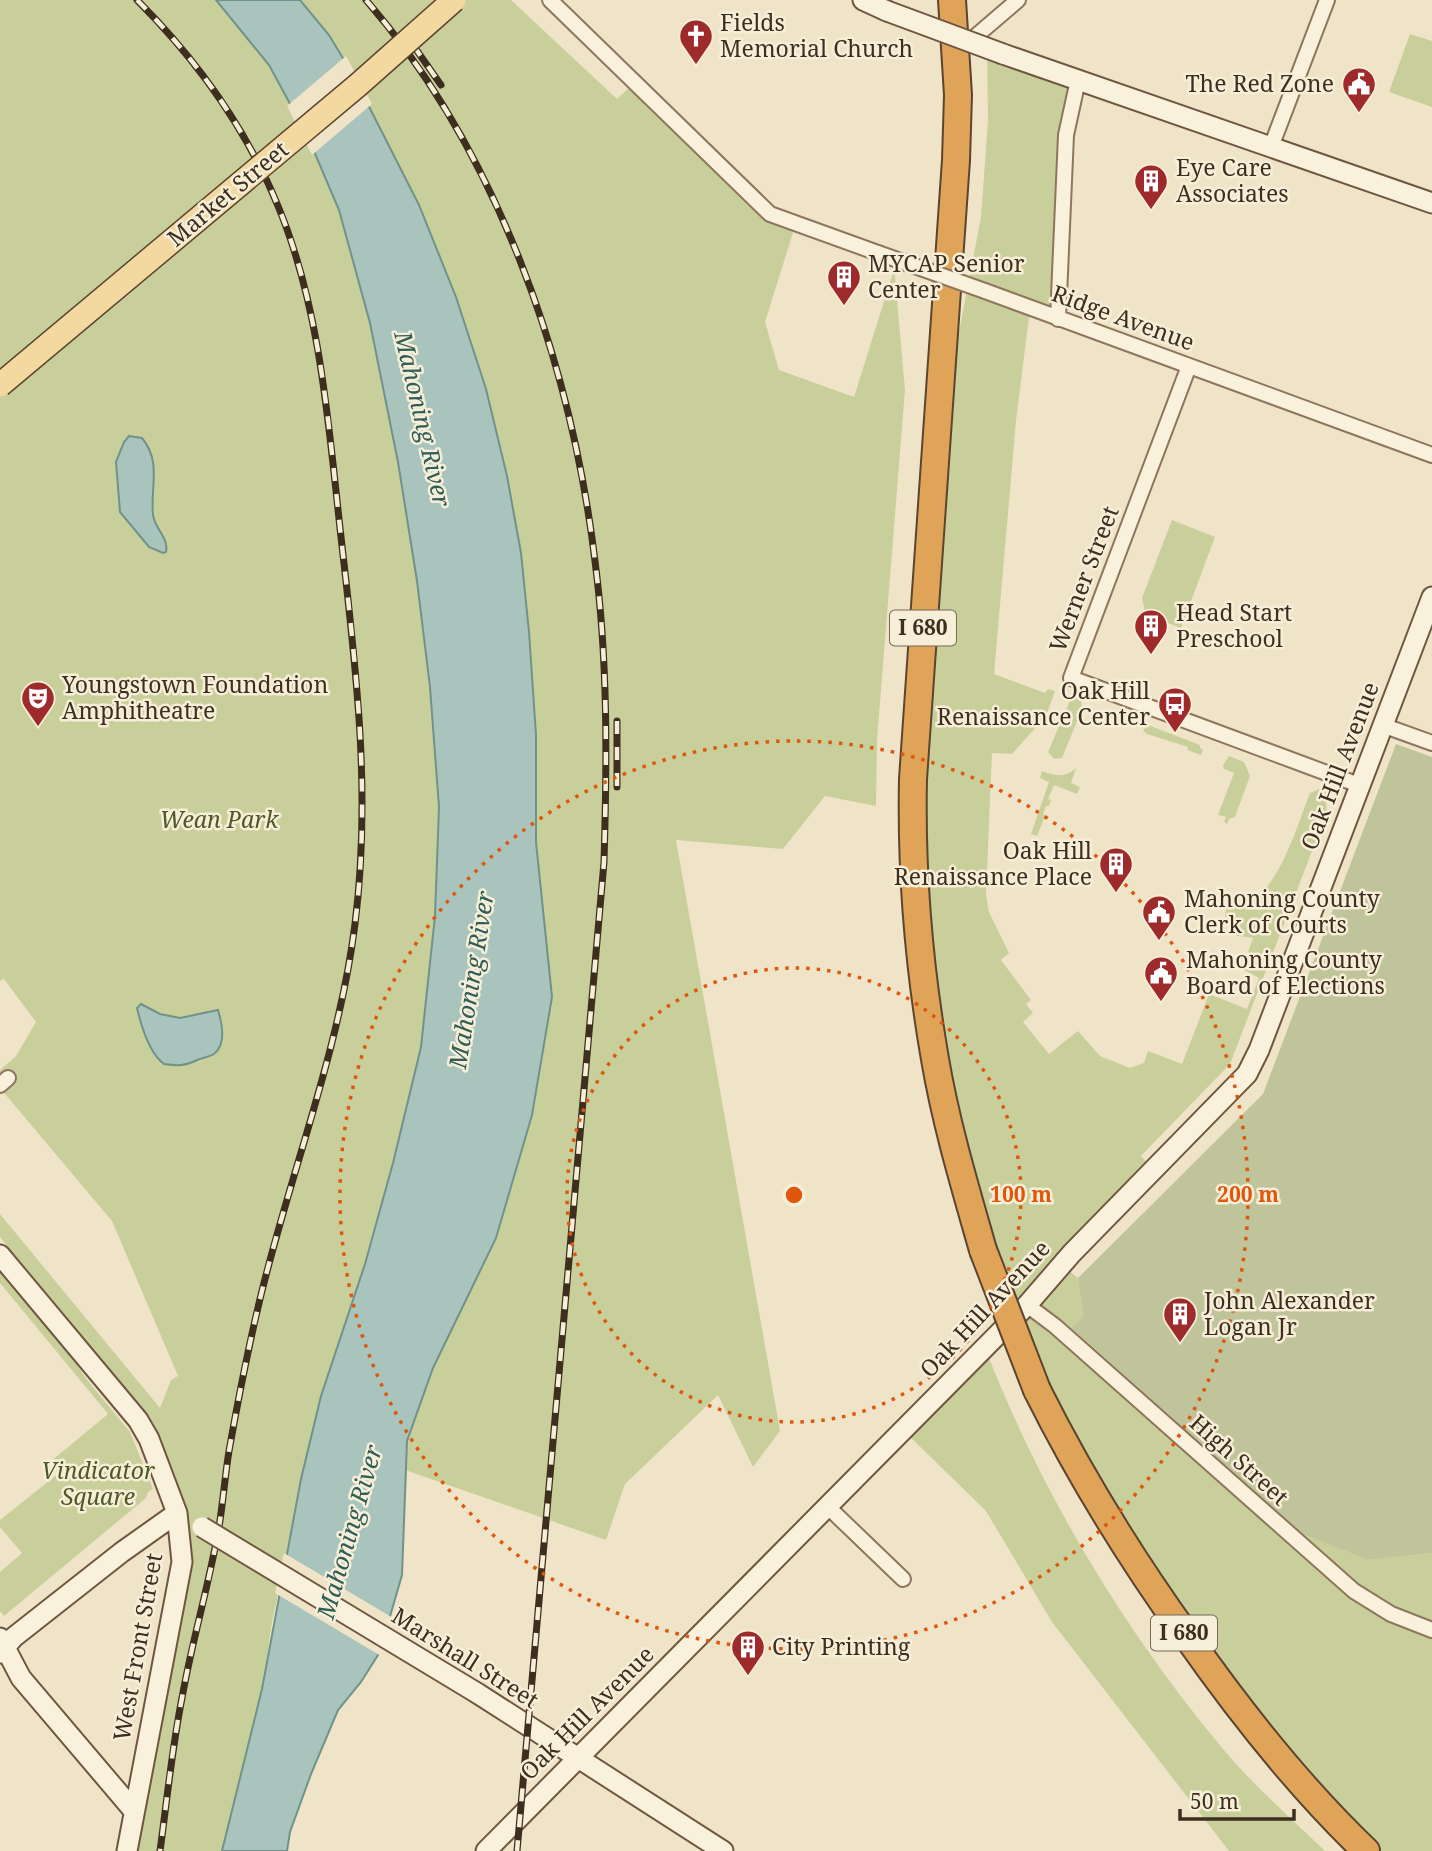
<svg xmlns="http://www.w3.org/2000/svg" width="1432" height="1851" font-family="'Noto Serif',serif">
  <style>
    .green { fill: #c9cf9b }
    .cemetery { fill: #bfc49a }
    .water { fill: #a9c4bc; stroke: #6f938a; stroke-width: 2 }
    .pier { fill: #f0e4c8 }
    .lines { fill: none; stroke-linecap: round; stroke-linejoin: round }
    .street-casing { stroke: #8d765c; stroke-width: 18 }
    .secondary-casing { stroke: #6f573f; stroke-width: 23 }
    .highway-casing { stroke: #5b4430; stroke-width: 30 }
    .street { stroke: #faf1dc; stroke-width: 14 }
    .secondary { stroke: #faf1dc; stroke-width: 19 }
    .highway { stroke: #e0a458; stroke-width: 26 }
    .rail-casing { stroke: #3d2e20; stroke-width: 7 }
    .rail { stroke: #f7eed8; stroke-width: 4.5; stroke-dasharray: 13; stroke-linecap: butt }
    .street-bridge-casing { stroke: #8d765c; stroke-width: 18; stroke-linecap: butt }
    .secondary-bridge-casing { stroke: #6f573f; stroke-width: 23; stroke-linecap: butt }
    .primary-bridge-casing { stroke: #5b4430; stroke-width: 26; stroke-linecap: butt }
    .highway-bridge-casing { stroke: #5b4430; stroke-width: 30; stroke-linecap: butt }
    .street-bridge { stroke: #faf1dc; stroke-width: 14 }
    .secondary-bridge { stroke: #faf1dc; stroke-width: 19 }
    .primary-bridge { stroke: #f3d9a0; stroke-width: 23 }
    .highway-bridge { stroke: #e0a458; stroke-width: 26 }
    .ring { fill: none; stroke: #df570d; stroke-width: 3.5; stroke-dasharray: 3.5 7 }
    .labels { text-anchor: middle; stroke-width: 5; stroke-linejoin: round; paint-order: stroke }
    .shield { fill: #f7eed8; stroke: #756857; stroke-width: 2 }
    .shield-label { font-size: 21px; font-weight: bold; fill: #3d2e20 }
    .poi-label { font-size: 23px; fill: #3d2e20; stroke: #f7eed8; text-anchor: start }
    .street-label { font-size: 23px; fill: #3d2e20; stroke: #f7eed8 }
    .park-label { font-size: 23px; font-style: italic; fill: #4d5a26; stroke: #f7eed8 }
    .water-label { font-size: 24px; font-style: italic; fill: #2f5d5a; stroke: #f7eed8 }
    .centre { fill: #df570d; stroke: #f7eed8; stroke-width: 3.5 }
    .ring-label { font-size: 21px; text-anchor: middle; font-weight: bold; fill: #df570d; stroke: #f7eed8; stroke-width: 5; stroke-linejoin: round; paint-order: stroke }
  </style>
  <rect width="100%" height="100%" fill="#f0e4c8"/>
  <path class="green" d="M0,0H216L269,65L308,137L339,210L370,323L398,462L417,581L430,687L439,807L435,916L421,1047L393,1163L350,1314L287,1553L272,1622L262,1689L222,1851H127L182,1562L166,1482L176,1477L153,1427L131,1395L0,1237V1214L160,1408L171,1380L178,1376L112,1221L0,1088V1070L16,1056L36,1022L4,979L0,981Z
    M300,0H511L617,99L635,82L770,214L796,223L765,322L779,370L854,397L897,260L895,277L905,390L877,740L876,806L825,796L783,849L676,840L780,1431L753,1467L718,1395L625,1484L606,1540L405,1470L407,1441L433,1368L496,1238L532,1115L552,997L536,842V735L529,632L521,553L507,476L419,205L353,75L329,35Z
    M1410,34L1432,41V107L1389,92Z
    M987,49L1078,80L1071,102L1058,319L1030,309L1016,421L994,674L1045,693L1048,689L1055,691L1046,716L1012,754L992,753L986,895L989,912L1009,953L1001,960L1031,1000L1026,1004L1033,1013L1023,1022L1049,1054L1078,1031L1100,1056L1130,1068L1144,1063L1148,1051L1182,1064L1209,994L1247,1009L1259,978L1242,969L1253,938L1232,935L1236,923L1225,918L1227,903C1272,920 1298,821 1310,793L1324,787L1331,790L1326,800L1327,811L1304,872L1230,1064L1141,1156L1154,1170L1062,1265L1078,1278L1083,1317L1369,1560L1432,1553V1851H1366L1141,1572L983,1250L914,887L937,447L981,217L988,120Z
    M1172,520L1215,537L1181,628L1146,615L1142,598Z
    M1072,696L1081,700L1082,709L1062,758L1054,759L1048,752Z
    M1148,725L1200,745V748L1203,750L1201,755L1187,750L1188,747L1147,734L1143,730Z
    M1229,756L1244,762L1250,776L1235,817L1229,819L1227,824L1224,822L1226,817L1218,815L1234,773L1224,769L1223,765Z
    M1076,768L1071,783L1080,787L1077,794L1054,785L1048,799L1051,800L1049,806H1046L1043,814L1045,816L1037,836L1031,834L1049,782L1040,778L1042,771C1055,776 1065,778 1076,768Z
    M0,1268L54,1332L88,1381L130,1432L153,1489L148,1492L146,1498L4,1616L0,1611V1572L22,1553L0,1527V1520L59,1473L50,1462L108,1414L0,1283Z
    M985,1348C1042,1494 1123,1629 1223,1749C1254,1786 1291,1818 1325,1851H1229L1052,1622L986,1511L903,1430Z"/>
  <path class="cemetery" d="M1396,744L1432,757V1553L1369,1560L1303,1534L1072,1328L1083,1317L1078,1278L1263,1094Z"/>
  <path class="water" d="M216,0H300L329,35L353,75L419,205L456,297L486,389L507,476L521,553L529,632L536,735V842L552,997L532,1115L496,1238L433,1368L407,1441L402,1575L384,1637L378,1655L361,1682L338,1710L311,1774L290,1832L287,1851H222L262,1689L301,1479L321,1396L365,1264L393,1163L421,1047L435,916L439,807L430,687L417,581L398,462L370,323L339,210L308,137L269,65Z
    M129,436L142,438C162,462 150,488 153,515C155,529 169,538 166,552L163,553L149,547L120,512L116,462L124,442Z
    M141,1004L160,1014L180,1018L218,1010C222,1023 227,1044 214,1054C209,1057 202,1058 197,1060C185,1066 178,1066 164,1064C149,1053 141,1025 137,1008Z"/>
  <path class="pier" d="M346,56L372,104L312,155L287,106Z
    M284,1553L393,1618L381,1656L275,1593Z"/>
  <g class="lines">
    <g class="street-casing">
      <path id="street" d="M550,0L770,214L878,253
        M969,42L1018,0
        M1271,147L1327,0
        M985,291L1432,455
        M1058,319L1066,135L1078,80
        M1189,366L1071,678L1359,785
        M1382,725L1432,743
        M0,1085L8,1078
        M1027,1305L1055,1326L1354,1591L1391,1614L1432,1630
        M827,1506L903,1579"/>
    </g>
    <g class="secondary-casing">
      <path id="secondary" d="M863,0L887,11
        M1003,54L1432,203
        M0,1255L138,1420L149,1439L177,1513L182,1562L127,1851
        M0,1638L21,1678L134,1811
        M0,1653L14,1637L122,1552L177,1513
        M477,1693L723,1851
        M486,1851L1027,1305L1072,1253L1247,1074L1259,1050L1432,597"/>
    </g>
    <g class="highway-casing">
      <path id="highway" d="M952,0L958,95L956,160L913,779C911,873 919,967 935,1059C946,1124 965,1187 983,1250
        M1037,1390C1080,1476 1130,1557 1186,1635C1240,1712 1298,1786 1366,1851"/>
    </g>
    <use href="#street" class="street"/>
    <use href="#secondary" class="secondary"/>
    <use href="#highway" class="highway"/>
    <g class="rail-casing">
      <path id="rail" d="M137,0C196,59 246,128 278,206C320,307 328,420 340,528C355,662 372,789 355,924C339,1052 290,1174 260,1299C248,1349 238,1400 229,1451C225,1476 223,1502 219,1527C209,1585 192,1641 182,1698C172,1748 167,1800 160,1851
        M366,0C498,152 571,363 595,561C608,661 607,761 604,862L517,1851
        M413,45L441,85
        M617,721V787"/>
    </g>
    <use href="#rail" class="rail"/>
    <g class="street-bridge-casing">
      <path id="street-bridge" d="M878,253L985,291"/>
    </g>
    <g class="secondary-bridge-casing">
      <path id="secondary-bridge" d="M887,11L1003,54
        M202,1527L477,1693"/>
    </g>
    <g class="primary-bridge-casing">
      <path id="primary-bridge" d="M0,385L358,85L454,0"/>
    </g>
    <g class="highway-bridge-casing">
      <path id="highway-bridge" d="M983,1250L1037,1390"/>
    </g>
    <use href="#street-bridge" class="street-bridge"/>
    <use href="#secondary-bridge" class="secondary-bridge"/>
    <use href="#primary-bridge" class="primary-bridge"/>
    <use href="#highway-bridge" class="highway-bridge"/>
  </g>
  <g class="ring">
    <circle cx="794" cy="1195" r="227"/>
    <circle cx="794" cy="1195" r="454"/>
  </g>
  <defs>
    <g id="church-pin" transform="scale(1.75)"><path d="M0 17L-7.5 6A9.5 9.5 0 1 1 7.5 6Z" fill="#9e2a2b" stroke="#f7eed8"/><path d="M-1.2-6h2.4v3.5h3.3v2.4h-3.3V6h-2.4V-.1h-3.3v-2.4h3.3Z" fill="#fff"/></g>
    <g id="civic-pin" transform="scale(1.75)"><path d="M0 17L-7.5 6A9.5 9.5 0 1 1 7.5 6Z" fill="#9e2a2b" stroke="#f7eed8"/><path d="M-.6-6.5H3V-4.5H.6V-3L4-1V1h2V6H-6V1h2V-1L-.6-3ZM-1.2 2.5V6h2.4V2.5Z" fill="#fff"/></g>
    <g id="building-pin" transform="scale(1.75)"><path d="M0 17L-7.5 6A9.5 9.5 0 1 1 7.5 6Z" fill="#9e2a2b" stroke="#f7eed8"/><path d="M-4-6H4V6H1V3H-1V6H-4ZM-2.5-4.3h1.7v1.8h-1.7ZM.8-4.3h1.7v1.8H.8ZM-2.5-1h1.7V.8h-1.7ZM.8-1h1.7V.8H.8Z" fill="#fff"/></g>
    <g id="theatre-pin" transform="scale(1.75)"><path d="M0 17L-7.5 6A9.5 9.5 0 1 1 7.5 6Z" fill="#9e2a2b" stroke="#f7eed8"/><path d="M-5-5.5Q0-4 5-5.5V0Q5 5 0 6Q-5 5-5 0ZM-3.3-2.5H-1v1.5H-3.3ZM1-2.5H3.3v1.5H1ZM-2.8 1Q0 5.5 2.8 1Z" fill="#fff"/></g>
    <g id="bus-pin" transform="scale(1.75)"><path d="M0 17L-7.5 6A9.5 9.5 0 1 1 7.5 6Z" fill="#9e2a2b" stroke="#f7eed8"/><path d="M-5-6H5V4H4V6H2V4H-2V6H-4V4H-5ZM-3.5-4V0h7V-4ZM-3.5 1.2v1.5H-2V1.2ZM2 1.2v1.5H3.5V1.2Z" fill="#fff"/></g>
  </defs>
  <g fill-rule="evenodd">
    <use href="#church-pin" x="696" y="36"/>
    <use href="#civic-pin" x="1359" y="84"/>
    <use href="#building-pin" x="1151" y="181"/>
    <use href="#building-pin" x="844" y="277"/>
    <use href="#building-pin" x="1151" y="626"/>
    <use href="#theatre-pin" x="38" y="698"/>
    <use href="#bus-pin" x="1175" y="704"/>
    <use href="#building-pin" x="1116" y="864"/>
    <use href="#civic-pin" x="1159" y="912"/>
    <use href="#civic-pin" x="1161" y="973"/>
    <use href="#building-pin" x="1180" y="1314"/>
    <use href="#building-pin" x="748" y="1647"/>
  </g>
  <g class="labels">
    <g class="shield">
      <rect x="890" y="610.5" width="66" height="35" rx="5"/>
      <rect x="1151" y="1615.5" width="66" height="35" rx="5"/>
    </g>
    <g class="shield-label">
      <text x="923" y="635">I 680</text>
      <text x="1184" y="1640">I 680</text>
    </g>
    <g class="poi-label">
      <text x="720" y="31">Fields<tspan x="720" dy="26">Memorial Church</tspan></text>
      <text x="1334" y="92" text-anchor="end">The Red Zone</text>
      <text x="1176" y="176">Eye Care<tspan x="1176" dy="26">Associates</tspan></text>
      <text x="868" y="272">MYCAP Senior<tspan x="868" dy="26">Center</tspan></text>
      <text x="1176" y="621">Head Start<tspan x="1176" dy="26">Preschool</tspan></text>
      <text x="62" y="693">Youngstown Foundation<tspan x="62" dy="26">Amphitheatre</tspan></text>
      <text x="1150" y="699" text-anchor="end">Oak Hill<tspan x="1150" dy="26">Renaissance Center</tspan></text>
      <text x="1092" y="859" text-anchor="end">Oak Hill<tspan x="1092" dy="26">Renaissance Place</tspan></text>
      <text x="1184" y="907">Mahoning County<tspan x="1184" dy="26">Clerk of Courts</tspan></text>
      <text x="1186" y="968">Mahoning County<tspan x="1186" dy="26">Board of Elections</tspan></text>
      <text x="1204" y="1309">John Alexander<tspan x="1204" dy="26">Logan Jr</tspan></text>
      <text x="772" y="1655">City Printing</text>
    </g>
    <g class="street-label">
      <text transform="translate(228 194) rotate(-40)" y="8">Market Street</text>
      <text transform="translate(1123 318) rotate(20)" y="8">Ridge Avenue</text>
      <text transform="translate(1084 579) rotate(-69)" y="8">Werner Street</text>
      <text transform="translate(1340 766) rotate(-69)" y="8">Oak Hill Avenue</text>
      <text transform="translate(985 1309) rotate(-47)" y="8">Oak Hill Avenue</text>
      <text transform="translate(1239 1460) rotate(42)" y="8">High Street</text>
      <text transform="translate(138 1647) rotate(-80)" y="8">West Front Street</text>
      <text transform="translate(465 1658) rotate(32)" y="8">Marshall Street</text>
      <text transform="translate(587 1713) rotate(-45)" y="8">Oak Hill Avenue</text>
    </g>
    <g class="park-label">
      <text x="219" y="828">Wean Park</text>
      <text x="98" y="1479">Vindicator<tspan x="98" dy="26">Square</tspan></text>
    </g>
    <g class="water-label">
      <text transform="translate(422 419) rotate(77)" y="8">Mahoning River</text>
      <text transform="translate(472 980) rotate(-81)" y="8">Mahoning River</text>
      <text transform="translate(350 1532) rotate(-74)" y="8">Mahoning River</text>
    </g>
  </g>
  <circle cx="794" cy="1195" r="10" class="centre"/>
  <g class="ring-label">
    <text x="1021" y="1202">100 m</text>
    <text x="1248" y="1202">200 m</text>
  </g>
  <path d="M1180 1809v10h114v-10" fill="none" stroke="#3d2e20" stroke-width="3.5"/>
  <text x="1190" y="1809" font-size="21" fill="#3d2e20" stroke="#f7eed8" stroke-width="5" paint-order="stroke">50 m</text>
</svg>
